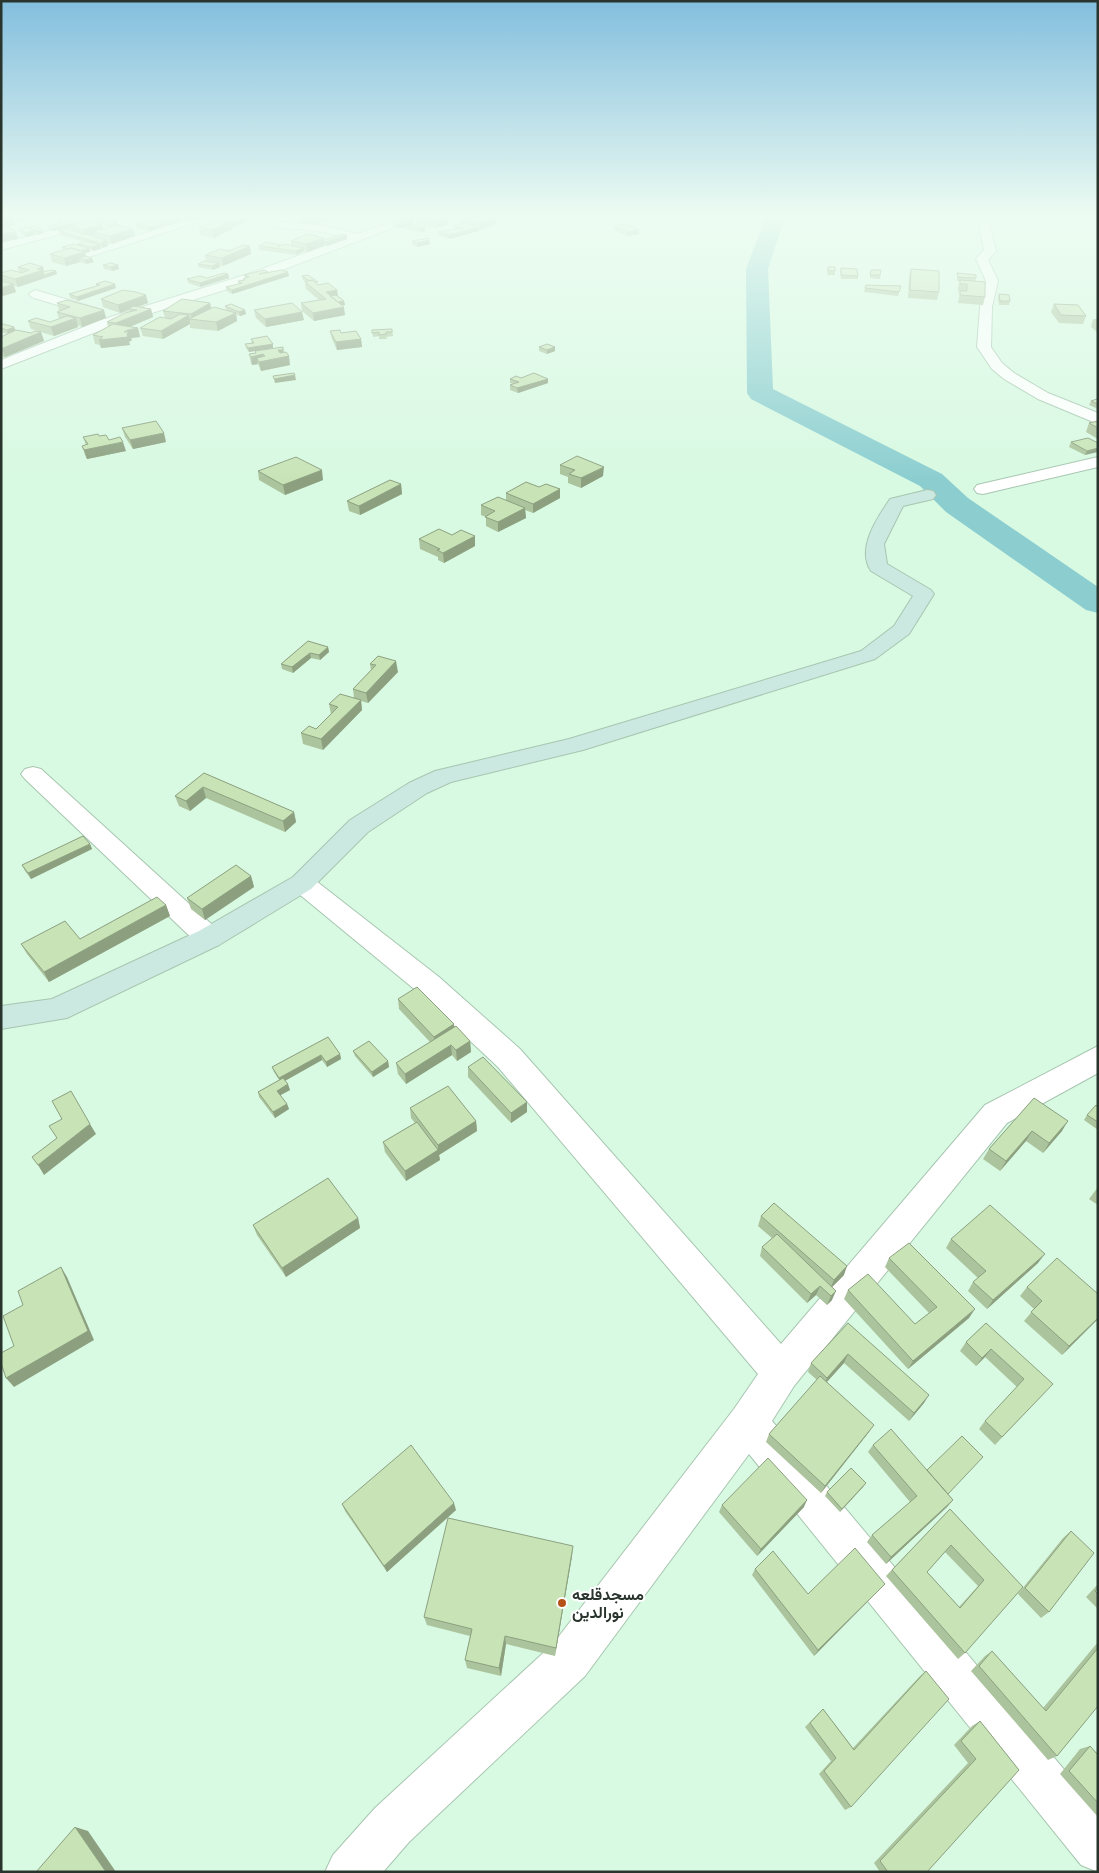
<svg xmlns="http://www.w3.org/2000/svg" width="1099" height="1873" font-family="Helvetica,Vazirmatn,sans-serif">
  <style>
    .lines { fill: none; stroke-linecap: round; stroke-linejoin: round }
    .river { fill: #8cced0; fill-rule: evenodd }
    .street-casing { stroke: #a7c6b0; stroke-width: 2 }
    .secondary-casing { stroke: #a7c6b0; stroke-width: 2 }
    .street { fill: #fff; fill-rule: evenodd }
    .secondary { fill: #cbe8e1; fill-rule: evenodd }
    .wall { fill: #acc49d; fill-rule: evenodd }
    .shaded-wall { fill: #8ca080 }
    .building { fill: #c8e4b7; stroke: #8ca080; fill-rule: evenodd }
    .poi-dot { fill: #b45217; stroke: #fff; stroke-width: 2 }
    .labels { text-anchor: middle; stroke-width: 4; stroke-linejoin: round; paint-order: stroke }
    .near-poi-label { font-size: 16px; font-weight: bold; fill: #28342c; stroke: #fff; text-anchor: start }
  </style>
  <rect width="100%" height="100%" fill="#d8f9e2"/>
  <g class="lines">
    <path class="river" d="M766,217H785L768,269L773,389L942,474L968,498L1098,587V613L1086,610L946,512L920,486L751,399L747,393L746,269Z"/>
    <g class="street-casing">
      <path id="street" d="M105,217H124L1,250V243Z
        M196,217H213L89,257H81L79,255L81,253Z
        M249,217H266L277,221L324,226L358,234L405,217H421L256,280L114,325L1,369V360L104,319L248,274L347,238L324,232L276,227Z
        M974,217H985L989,222L996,251L988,260L998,281L992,307L991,347L1002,363L1014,373L1048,393L1098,413V424L1038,399L1004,379L992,369L977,347L980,307L986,281L976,259L984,250L979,223Z
        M35,290L102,310L103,313L97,317L31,297L29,294Z
        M1098,457V467L983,494L977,493L974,489L977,485Z
        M33,767L41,769L219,931L223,938L219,945L209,948L199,945L25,779L21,774L25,769Z
        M302,874L311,877L439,977L520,1049L781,1344L985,1105L1098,1046V1073L1007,1123L794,1386L772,1421L1098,1810V1872L1081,1865L749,1454L585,1676L409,1842L383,1872H325L333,1855L375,1808L553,1644L734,1409L758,1374L498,1067L419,993L293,889L289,883L293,877Z"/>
    </g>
    <g class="secondary-casing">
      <path id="secondary" d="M927,490L933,491L936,495L933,499L903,506L884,544L887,564L931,590L934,594L909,634L875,659L583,750L451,782L427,793L368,832L311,889L219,945L67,1018L1,1029V1006L52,999L199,931L293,877L350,820L409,783L435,771L569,739L861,651L894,626L913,596L871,571C856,549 877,518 890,499Z"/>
    </g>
    <use href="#street" class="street"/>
    <use href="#secondary" class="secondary"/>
  </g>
  <path class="wall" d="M160,217H201V218L189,221L182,220V221L166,226H164L150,231L137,228L136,224L161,222L165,220L160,219Z
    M239,217H251V219L234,227H232V229L214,238L200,235L199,227L230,221Z
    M314,217H336L329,222L319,219L320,222L316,224L299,223V219Z
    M416,217H448V224L437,228L417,224Z
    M448,217H496V224L479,229V231L449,239L438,235V232L454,229V226L460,224V221H458Z
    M58,219L75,223V225L97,223L96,220L118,225L135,236L112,244L108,243V246L103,248L100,247L101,249L93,251L90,250V252L85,253L86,256L94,262L86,264L80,262L66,266L52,262L50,254L63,250L62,247L79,245L78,244L84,242L60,235L59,231L71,230L70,228L52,231L49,230L48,226L61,223L59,222ZM103,225L109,227L103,229Z
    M413,220V224H412L425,231L420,232L405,229V227L400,228L393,227V223Z
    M614,226L639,234L627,236L614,230Z
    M29,227L43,230L44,233L38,235L34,233L35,235L26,237L20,232L19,229L29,228Z
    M347,239L327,246L325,245L308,252L304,251L296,255L259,250V246H291V241Z
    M412,241L430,244L417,247L412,245Z
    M250,246L251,254L223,266L220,265V267L213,270L198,267V264L206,261L205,255Z
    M103,265L119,269L112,271L104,269Z
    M18,267L44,272L57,274L18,287L14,286L16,292L3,296H1V273L19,272Z
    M828,267L835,271V275H827Z
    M841,268L858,276V279H841L840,272Z
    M911,269L939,292L937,300L908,298L909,276Z
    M871,270H881L880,279L870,278Z
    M268,272H288L289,276L232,294L227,291L226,287L238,284V281L243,280V279L245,278L244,275Z
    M957,273L976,278L975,282L985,297L983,305L958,303L960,292L958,291V288L960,281H957Z
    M228,274L229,278L200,287L188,283L187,279L207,278Z
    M302,276L319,285L337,290L338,296L344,301L345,305H342L345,315L314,321L302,311L301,303L319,300L306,289L305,282L303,280Z
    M96,284L116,288L78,301L70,298L69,294L96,286Z
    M866,285L901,286L898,296L864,292Z
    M999,294L1010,301L1009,305H999L998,298Z
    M101,299L148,303L138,307L151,309L153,317L129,327L138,328L140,337L131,338L132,340L129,342L130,345L101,348L100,345L95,344L93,335L108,327L107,322L129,312L128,310L120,313L103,307Z
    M57,303L106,318L82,327L78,325V327L54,336L31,329L28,321L50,322L59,319L57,312L59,311Z
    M1054,304L1086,316L1083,324L1059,323L1051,312Z
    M225,306L246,314L240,316L236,314L237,321L218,331L190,328V324L163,339L143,336L140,328L165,318L163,311L211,308L226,310Z
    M254,310L304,320L266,327L256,318Z
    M1093,319H1098V333L1091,327Z
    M1,324L15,330L31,333L41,332L44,341L5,357H2V358H1V337L7,334L1,332Z
    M392,329L393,336L386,337L387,339H379V336L373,337L372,330Z
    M330,331L341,333L361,339L362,347L337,350L332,339Z
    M251,339L273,344V348L249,352L246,348L245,344L252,343Z
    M283,347L284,353L290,365L261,371L258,364L252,365L251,363L249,354L255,353V351Z
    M539,347H555V351L547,354L539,351Z
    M521,378L548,383L518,393L510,390V385L513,384L510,383V379Z
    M1098,399V409L1089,405L1091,401Z
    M1098,421V439L1086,432L1089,423Z
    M122,428L166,442L133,449L125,437Z
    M99,436L109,440L126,451L87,459L85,455L82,446L86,445L83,437Z
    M1071,442L1098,443L1085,455L1069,447Z
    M560,465L603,476L581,488L568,483V477L560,474Z
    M258,471L323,480L285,495L259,480Z
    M401,484L402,494L360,515L349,511L347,501Z
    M506,493L560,498L533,513L525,510L526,518L498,532L486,526V517L481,515V505L506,500Z
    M419,539L475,546L444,563L438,560V557L420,549Z
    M308,641L328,647L329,652L320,660L311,658L293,673L282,669L281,664Z
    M370,664L398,672L368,703L361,701L362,710L323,750L303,744L301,733L316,729L331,714L329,704L354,698L353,689L371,670Z
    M204,773L294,812L296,822L285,832L206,798L190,811L179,806L175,796Z
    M90,844L92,849L31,879L25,871L22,865Z
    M251,876L254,887L205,920L191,909L187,898Z
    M166,905L170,916L49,982L27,954L21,944L80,939Z
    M398,999L454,1024V1027L470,1041L471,1052L457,1061L452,1055L406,1084L398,1074L396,1063L430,1042L399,1009Z
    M328,1037L340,1054L341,1059L327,1067L322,1060L285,1081L290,1090L280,1095L287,1104L289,1109L275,1118L259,1097L258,1092L279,1080L274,1072L272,1067Z
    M353,1051L388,1061L389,1067L373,1077L355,1056Z
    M468,1067L527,1112L511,1123L468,1077Z
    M1034,1098L1062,1131L1043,1153L1026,1141L1000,1171L983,1159L989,1149Z
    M1098,1107V1130L1084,1120L1087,1115Z
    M410,1108L476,1121L477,1131L439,1155L440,1160L406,1181L385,1152L383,1142L415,1123L411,1118Z
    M1098,1187V1205L1089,1199Z
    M761,1216L844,1275L832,1287V1300L827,1305L816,1295L807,1303L760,1256L762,1247L772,1238L758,1226Z
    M358,1218L360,1228L286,1277L257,1235L253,1225Z
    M951,1239L1038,1263L987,1309L968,1291L973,1282L978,1278L946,1248Z
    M889,1258L969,1318L908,1369L844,1299L848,1290L915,1324L929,1313L885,1267Z
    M1027,1287L1098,1319L1062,1355L1024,1321L1034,1309L1020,1296Z
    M848,1323L924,1403L909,1421L844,1363L827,1382L869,1432L821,1493L766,1442L769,1434L817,1380L808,1372L811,1363Z
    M986,1323L1045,1392L995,1445L979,1429L985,1421L1017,1387L985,1357L976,1366L960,1351L966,1342Z
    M873,1445L949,1495L953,1500L947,1507L886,1564L867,1542L872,1535L910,1502L868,1452Z
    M863,1487L840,1512L825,1496L827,1492Z
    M342,1504L456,1510L387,1572L345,1511Z
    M722,1505L804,1507L757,1556L719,1512Z
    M950,1509L1023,1587L965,1653L958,1659L886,1576ZM945,1552L978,1586L959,1607L927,1572Z
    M1071,1531L1049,1612L1041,1618L1018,1594L1063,1538Z
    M572,1556L555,1656L506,1644L501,1676L467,1668L465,1660L470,1636L427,1625L424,1617Z
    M755,1569L808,1594L885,1584L814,1656L752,1575Z
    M1098,1584V1609L1086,1597Z
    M1098,1642V1706L1057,1756L1048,1760L971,1671L985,1656L992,1651L1043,1708Z
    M926,1671L851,1807L845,1810L819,1774L831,1761L805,1727L823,1709L853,1748L920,1676Z
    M980,1721L1019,1770L927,1872H880L874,1863L968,1763L954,1745L972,1726Z
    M1090,1746L1098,1755V1817L1060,1774L1080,1749Z"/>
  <path class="shaded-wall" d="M15,217H23L24,220L16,221Z
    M181,217L182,221L166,226L165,222Z
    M188,217H201V218L189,221Z
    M247,217H251V219L234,227L233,224Z
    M330,217H336L329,222V218Z
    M446,217H448V224L437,228V221Z
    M496,217V224L481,230L480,223Z
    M13,218L15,225L1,227V220Z
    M319,218L320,222L316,224L315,221Z
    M413,220V224L407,226L404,225L405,227L400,228L399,225Z
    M231,221L232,229L214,238L212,230Z
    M117,222L118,226L111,228L110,224Z
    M75,223L76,227L70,226V228L52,231L51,228Z
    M164,223V226L150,231L149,227Z
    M102,224L104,232H93L94,235L86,237L84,230Z
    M425,227V231L420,232V229Z
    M479,227V231L449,239V235Z
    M133,229L135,236L112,244L110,236Z
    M43,230L44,233L38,235L36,231Z
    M639,230V234L627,236V232Z
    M34,231L35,235L26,237L25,233Z
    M16,232L18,239L1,242V234Z
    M347,235V239L327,246L326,242Z
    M324,238L325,245L308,252L306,244Z
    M107,240L108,246L103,248L102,244V242Z
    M429,240L430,244L417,247V243Z
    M100,245L101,249L93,251L92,247Z
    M250,246L251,254L223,266L222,258Z
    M89,248L90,252L85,253L87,260L79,258L80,262L66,266L64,258L78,251Z
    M303,248L304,251L296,255V251Z
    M92,258L94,262L86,264L85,260Z
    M219,263L220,267L213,270L212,266Z
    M118,265L119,269L112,271L111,267Z
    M43,267L45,274L56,271L57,274L18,287L15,279Z
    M288,272L289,276L232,294V290Z
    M228,274L229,278L200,287V283Z
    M13,284L16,292L3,296L1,293V288Z
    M115,284L116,288L78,301L77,297Z
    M337,290L338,298L332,299L326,292Z
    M146,295L148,303L130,309H128V310L120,313L118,305Z
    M344,301L345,305L337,306L336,302Z
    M210,303L212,311L192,320L191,314Z
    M344,307L345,315L314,321L313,313Z
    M151,309L153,317L118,332L116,323Z
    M104,310L106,318L82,327L80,318Z
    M245,310L246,314L240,316L239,312Z
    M302,312L304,320L266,327L265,319Z
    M236,313L237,321L218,331L216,322Z
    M189,315L190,324L163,339L161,331Z
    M76,318L78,327L54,336L51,327Z
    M14,327L16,331L8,334L7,330Z
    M138,328L140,337L131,338L132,340L129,342L130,345L101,348L99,340L124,332L128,330Z
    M41,332L44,341L5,357L2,349Z
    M361,339L362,347L337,350L336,342Z
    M273,344V348L249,352L248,348Z
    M283,347L284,357L289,356L290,365L261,371L259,362L257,358L258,364L252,365L251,357L263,354L265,361Z
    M555,347V351L547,354V350Z
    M295,375L296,380L275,383L274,379Z
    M548,379V383L518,393L517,388Z
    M164,433L166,442L133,449L130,440Z
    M123,442L126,451L87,459L84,450Z
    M1098,448V452L1085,455L1087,451Z
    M604,467L603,476L581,488V478Z
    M322,470L323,480L285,495L283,485Z
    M401,484L402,494L360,515L359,506Z
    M560,489V498L533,513V504Z
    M525,508L526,518L498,532V522Z
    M475,536V546L444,563L443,553Z
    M328,647L329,652L320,660L319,655Z
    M310,653L311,658L293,673L292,667Z
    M396,661L398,672L368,703L366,693Z
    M361,700L362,710L323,750L321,739Z
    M203,787L206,798L190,811L186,801Z
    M294,812L296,822L285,832L283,821Z
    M90,844L92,849L31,879L28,873Z
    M251,876L254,887L205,920L202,909Z
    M166,905L170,916L49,982L44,972Z
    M454,1024L455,1035L436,1047L434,1037Z
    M470,1041L471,1052L457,1061L456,1050Z
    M451,1045L452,1055L406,1084L405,1074Z
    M340,1054L341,1059L327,1067L326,1062Z
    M321,1055L322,1060L281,1083L279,1078Z
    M388,1061L389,1067L373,1077L372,1072Z
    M288,1084L290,1090L279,1096L277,1091Z
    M527,1102V1112L511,1123V1113Z
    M287,1104L289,1109L275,1118L273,1112Z
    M476,1121L477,1131L439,1155L440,1160L406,1181L405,1171L438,1150V1145Z
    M1068,1121L1062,1131L1043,1153L1049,1143Z
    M90,1124L96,1134L44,1175L38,1165Z
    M1032,1131L1026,1141L1000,1171L1006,1161Z
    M358,1218L360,1228L286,1277L282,1268Z
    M1045,1254L1038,1263L987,1309L993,1300Z
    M847,1266L844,1275L830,1289L834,1280Z
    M61,1267L67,1277L94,1340L14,1387L6,1378Z
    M820,1286L816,1295L807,1303L811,1294Z
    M836,1291L832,1300L827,1305L831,1296Z
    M975,1309L969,1318L908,1369L913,1361Z
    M1098,1318V1319L1062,1355L1069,1346Z
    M991,1349L985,1357L976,1366L982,1358Z
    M848,1354L844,1363L823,1386L827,1378Z
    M929,1395L924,1403L909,1421L914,1413Z
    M874,1425L869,1432L821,1493L825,1486Z
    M866,1483L863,1487L840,1512L842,1509Z
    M807,1500L804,1507L757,1556L761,1549Z
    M953,1500L947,1507L886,1564L891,1557Z
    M454,1503L456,1510L387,1572L384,1566Z
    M573,1546L572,1556L555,1656L556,1648Z
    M885,1584L879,1590L814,1656L818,1650Z
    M505,1636L506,1644L501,1676L499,1668Z
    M75,1827L88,1831L116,1872H106Z"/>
  <path class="building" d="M1,217H12L13,218L1,220Z
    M64,217L75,223L51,228L48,226L65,222L58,219Z
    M168,217H181L165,222L160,221L171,218Z
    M239,217H247L233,224L231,223V221L227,223Z
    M302,217H309L319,218L315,221L299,219Z
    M420,217H446L437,221Z
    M462,217H495L480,223L460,218Z
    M102,219L117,222L110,224L96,220Z
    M407,219L413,220L399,225L393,223Z
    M151,220L164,223L149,227L136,224Z
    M88,221L102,224L84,230L70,226Z
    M212,221H231L212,230L199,227Z
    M463,223L479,227L449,235L438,232L463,228L454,226Z
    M409,224L425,227L420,229L404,225Z
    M626,224L639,230L627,232L614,226Z
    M116,225L133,229L110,236L93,232Z
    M35,226L43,230L36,231L29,227Z
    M9,227L16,232L1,234V229Z
    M28,227L34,231L25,233L19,229Z
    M66,229L107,240L102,242L107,243L102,244L59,231Z
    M308,234L324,238L306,244L291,241Z
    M342,234L347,235L326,242L324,241V240Z
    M429,238V240L417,243L412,241Z
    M86,241L100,245L92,247L78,244Z
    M266,242L281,245L278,247L284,244L303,248L296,251L259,246Z
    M74,244L89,248L80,251L71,248L69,249L62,247Z
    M243,245L250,246L222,258L205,255L220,249L229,251Z
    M71,248L85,252L64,258L50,254Z
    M86,256L92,258L85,260L79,258Z
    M204,261L219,263L212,266L198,264Z
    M30,263L43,267L37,269L43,270L15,279L1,275V273L11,270L22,273L29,270L18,267Z
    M111,263L118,265L111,267L103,265Z
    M828,267H835V271H828Z
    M841,268L857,269L858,276L841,275Z
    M911,269L939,271V292L910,290Z
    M51,270L56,271L44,275L43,272Z
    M264,270L268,272L259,274L282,270L288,272L232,290L226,287L242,283L238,281L245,280L243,279L249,277L244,275Z
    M871,270H881L880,275H870Z
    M224,273L228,274L200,283L187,279L200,276L207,278Z
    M957,273L976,275V278L958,277Z
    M308,275L318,282H315L312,280L310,281L302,276Z
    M312,280L318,285L328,283L337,290L326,292L344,307L313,313L301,303L326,299L305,282Z
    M960,280L985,282V297L960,295V291H967V284H960Z
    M1,281L13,284L1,288Z
    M105,281L115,284L77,297L69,294L100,285L96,284Z
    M866,285L901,286L899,292L865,288Z
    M123,290L136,292L146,295L118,305L101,299Z
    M999,294L1009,295L1010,301H1000Z
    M336,295L344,301L338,302L330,296Z
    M182,299L210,303L191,314L163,311Z
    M67,300L104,310L80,318L57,312L70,307L57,303Z
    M292,303L302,312L265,319L254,310Z
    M231,304L245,310L239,312L225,306Z
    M1054,304L1078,305L1086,316L1061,315Z
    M134,306L151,309L116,323L107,322L125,313L137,310L128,309Z
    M214,307L236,313L216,322L189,319Z
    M180,314L189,315L161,331L140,328L160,317L171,319Z
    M67,316L76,318L51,327L28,321L36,318L50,322Z
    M1,324H3L14,327L7,330L1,328Z
    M113,324L138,328L128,330L124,332H129L127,334L128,337L99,340L103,337L93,335Z
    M392,329V332H386V334L379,335V332L372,333V330Z
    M16,330L31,333L35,331L41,332L1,349V337Z
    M340,330L341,333L356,331L361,339L336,342L330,331Z
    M267,336L273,344L248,348L245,344L254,343L251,339Z
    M547,344L555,347L547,350L539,347Z
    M283,347V350H278L280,353L286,352L289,356L259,362L257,358L265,356L263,354L251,357L249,354L256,353L255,351Z
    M294,373L295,375L274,379L273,376Z
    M534,373L548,379L517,388L510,385L519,382L510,379L516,376L521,378Z
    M1097,399H1098V404L1091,401Z
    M156,421L164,433L130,440L122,428Z
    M1098,421V428L1089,423Z
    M98,434L99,436L106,435L109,440L120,437L123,442L84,450L82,446L88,444L83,437Z
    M1088,438L1098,443V448L1087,451L1071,442Z
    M577,456L604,467L581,478L569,474L575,470L560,465Z
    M296,457L322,470L283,485L258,471Z
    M390,480L401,484L359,506L347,501Z
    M526,482L539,487L546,484L560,489L533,504L506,493Z
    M498,497L525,508L498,522L485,517L495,511L481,505Z
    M439,529L452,535L461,530L475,536L443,553L437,550L440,549L419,539Z
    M308,641L328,647L319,655L310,653L292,667L281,664Z
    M378,656L396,661L366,693L353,689L376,665L370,664Z
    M340,694L361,700L321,739L301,733L309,726L316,729L338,707L329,704Z
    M204,773L294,812L283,821L203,787L186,801L175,796Z
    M83,836L90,844L28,873L22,865Z
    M236,865L251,876L202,909L187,898Z
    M157,897L166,905L44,972L21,944L65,921L80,939Z
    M417,987L454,1024L434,1037L398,999Z
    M456,1026L470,1041L456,1050L451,1045L405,1074L396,1063Z
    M328,1037L340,1054L326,1062L321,1055L279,1078L272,1067Z
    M369,1041L388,1061L372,1072L353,1051Z
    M483,1057L527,1102L511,1113L468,1067Z
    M283,1078L288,1084L277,1091L287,1104L273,1112L258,1092Z
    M448,1086L476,1121L438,1145L410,1108Z
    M71,1091L90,1124L38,1165L32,1157L57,1138L49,1126L62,1119L52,1101Z
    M1034,1098L1068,1121L1049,1143L1032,1131L1006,1161L989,1149Z
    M1096,1105L1098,1107V1122L1087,1115Z
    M417,1122L438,1150L405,1171L383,1142Z
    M328,1178L358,1218L282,1268L253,1225Z
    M774,1203L847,1266L834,1280L761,1216Z
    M990,1205L1045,1254L993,1300L973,1282L986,1271L951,1239Z
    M777,1234L836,1291L831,1296L820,1286L811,1294L762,1247Z
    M909,1243L975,1309L913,1361L848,1290L868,1274L915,1324L937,1307L889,1258Z
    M1057,1258L1098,1294V1318L1069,1346L1031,1312L1042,1301L1027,1287Z
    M61,1267L88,1331L6,1378L1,1363V1353L14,1346L3,1316L23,1305L18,1291Z
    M848,1323L929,1395L914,1413L848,1354L827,1378L811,1363Z
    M986,1323L1053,1384L1002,1437L985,1421L1024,1379L991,1349L982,1358L966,1342Z
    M820,1376L874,1425L825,1486L769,1434Z
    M891,1429L953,1500L891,1557L872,1535L917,1496L873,1445Z
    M962,1436L983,1457L948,1494L927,1470Z
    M411,1445L454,1503L384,1566L342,1504Z
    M768,1458L807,1500L761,1549L722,1505Z
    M851,1468L866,1483L842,1509L827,1492Z
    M950,1509L1023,1587L965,1653L892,1570ZM951,1545L984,1580L960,1608L927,1572Z
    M448,1518L573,1546L556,1648L505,1636L499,1668L465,1660L472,1629L424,1617Z
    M1071,1531L1094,1553L1049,1612L1025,1588Z
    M855,1548L885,1584L818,1650L755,1569L773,1551L808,1594Z
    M1098,1588V1594L1095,1591Z
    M1098,1648V1706L1057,1756L979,1666L992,1651L1046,1711Z
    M926,1671L949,1699L851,1807L824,1771L836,1758L810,1723L823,1709L854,1750Z
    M980,1721L1019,1770L927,1872H888L880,1861L976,1759L961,1741Z
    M1090,1746L1098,1755V1803L1069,1771Z
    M75,1827L106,1872H36Z"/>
  <linearGradient id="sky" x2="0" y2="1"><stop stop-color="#83bede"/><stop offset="0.45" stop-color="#edfcf2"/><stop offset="1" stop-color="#edfcf2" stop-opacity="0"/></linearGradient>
  <rect width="1099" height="479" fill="url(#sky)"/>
  <circle class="poi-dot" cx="562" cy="1603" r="5"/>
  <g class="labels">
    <g class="near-poi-label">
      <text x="572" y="1600">مسجدقلعه<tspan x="572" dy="18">نورالدین</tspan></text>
    </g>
  </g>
  <rect width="1099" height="1873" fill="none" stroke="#28342c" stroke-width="5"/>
</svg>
